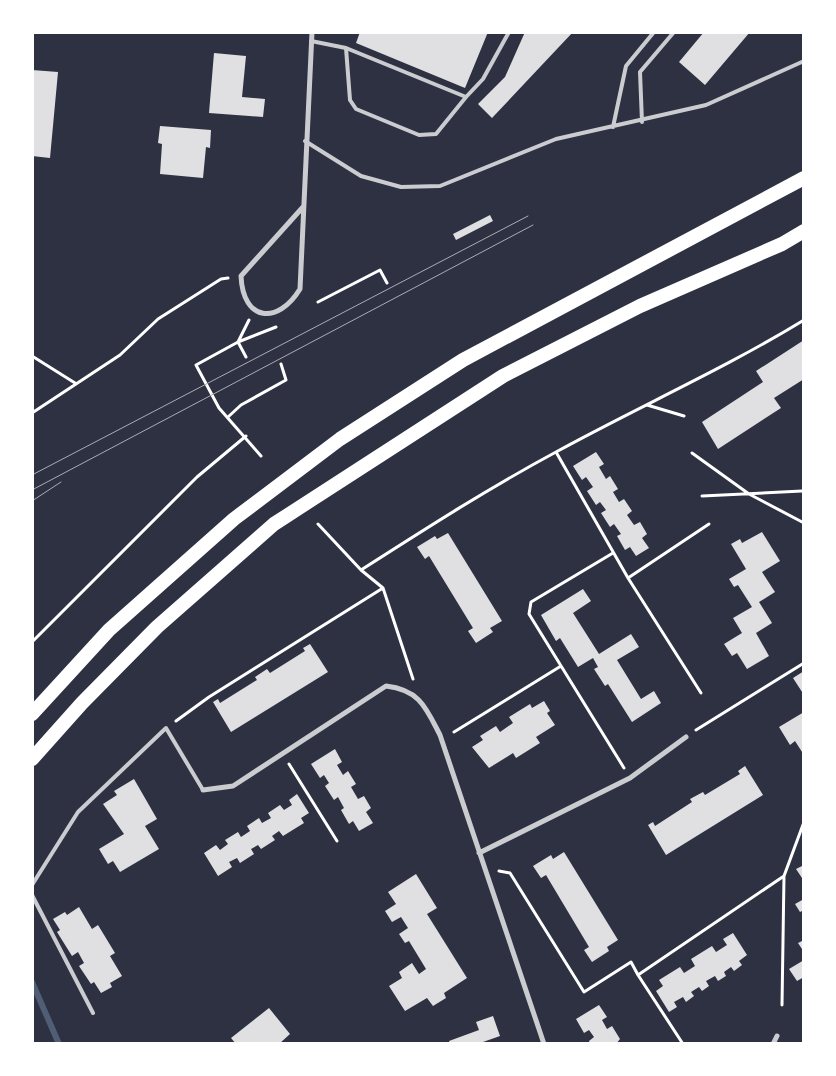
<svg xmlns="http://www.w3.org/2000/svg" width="836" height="1076" font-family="Merriweather,serif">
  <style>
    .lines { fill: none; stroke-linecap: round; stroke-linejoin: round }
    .stream { stroke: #4f5d75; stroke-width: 6 }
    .building { fill: #e0e0e3 }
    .path { stroke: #fff; stroke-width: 3 }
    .service { stroke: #caccd0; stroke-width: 4 }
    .minor { stroke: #caccd0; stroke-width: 5 }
    .trunk { stroke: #fff; stroke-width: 14 }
    .tram { stroke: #abadb3; stroke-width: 1 }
  </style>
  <rect width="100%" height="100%" fill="#2d3142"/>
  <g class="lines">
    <path class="stream" d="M32,982L59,1044"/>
  </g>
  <path class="building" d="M360,32H488L465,88L356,43Z
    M525,32H573L492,118L478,104L505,77Z
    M704,32H750L705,85L679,62Z
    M214,53L246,56L242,97L265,99L263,117L209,113Z
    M32,70L58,72L50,158L32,156Z
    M160,126L211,130L210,148L206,147L203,178L160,174L162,144L158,143Z
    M490,215L493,221L456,240L453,234Z
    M804,340V379L774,398L781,408L718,449L702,422L763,382L756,371Z
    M596,452L604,464L599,467L606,479L610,476L618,489L613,492L619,502L624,499L632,511L627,515L634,525L640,522L647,534L642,538L649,548L636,556L630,547L625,550L617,536L621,534L614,524L610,527L601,513L606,510L600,502L596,505L587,491L593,487L586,477L582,480L573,466Z
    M762,532L780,561L762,572L775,592L759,602L772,623L756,633L769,656L747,669L737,653L732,656L724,644L742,633L733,618L752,607L738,585L734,587L729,579L746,569L731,544L740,539L742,543Z
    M448,533L502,621L490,628L493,632L476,643L468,631L473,628L429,556L425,559L417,547L435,536L437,539Z
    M583,589L591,601L573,613L599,654L631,634L639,647L617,660L641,699L654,691L661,703L632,722L608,684L605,686L594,669L598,667L593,658L578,667L560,638L556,641L541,615Z
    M310,644L328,672L231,732L213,702L218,699L220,703L257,680L255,677L267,669L270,673L305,651L303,648Z
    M804,671V695L793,678Z
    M544,701L550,711L547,713L555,725L536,737L540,743L516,758L513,753L489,768L472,747L483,740L480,736L496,726L500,732L513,723L509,717L530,704L532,708Z
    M804,712V755L795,741L790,745L779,727Z
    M335,749L342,762L337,765L343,775L348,771L356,784L351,787L358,799L364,796L371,808L366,812L373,823L359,831L353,821L349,824L341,810L344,808L338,797L334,800L325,786L329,783L324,775L320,778L311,764Z
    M745,766L763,795L666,855L648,825L653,822L655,826L692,802L690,799L703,792L705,795L740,774L738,771Z
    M134,779L157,819L145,826L159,849L120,872L113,861L108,864L99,849L124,834L103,804L117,795L114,791Z
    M297,794L309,813L301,818L304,823L283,836L279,831L272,836L275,840L261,849L258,845L251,849L254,854L240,863L237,858L229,862L232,867L218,876L204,853L216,845L220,850L228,844L225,840L238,832L241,837L250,831L247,826L259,818L262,823L271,818L268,813L280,805L284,810L292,805L289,800Z
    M564,852L618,940L607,947L609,951L592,962L584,950L589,947L546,875L541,878L533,866L551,855L553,859Z
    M804,865V881L796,869Z
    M416,874L437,908L427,914L467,978L444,993L446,998L433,1006L427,998L405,1011L389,986L402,978L399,972L412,963L419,974L426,969L409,941L405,943L399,934L408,928L401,917L392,922L385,911L396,904L388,892Z
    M804,899V910L800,912L795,904Z
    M79,907L92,929L98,925L115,953L110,956L122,976L110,983L112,987L101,993L94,982L91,984L79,966L84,963L78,952L72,956L57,932L60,930L53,919L65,912L67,915Z
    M733,933L747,955L739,961L742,965L734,971L731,967L724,972L726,976L718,981L715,976L706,981L709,986L702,991L699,987L691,992L694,996L686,1002L683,997L674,1002L677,1007L669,1012L656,991L663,986L659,980L680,967L684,973L695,966L691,959L712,946L716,952L727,945L723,939Z
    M804,940V952L798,943Z
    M804,960V977L797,981L789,969Z
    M599,1005L607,1017L602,1020L607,1029L612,1026L620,1039L616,1044H590L589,1041L594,1037L589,1030L584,1033L576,1019Z
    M269,1008L290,1034L279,1044H236L231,1038Z
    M493,1016L500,1036L483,1042L484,1044H450L449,1041L479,1030L476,1022Z"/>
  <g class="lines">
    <path class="path" d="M318,302L380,270L387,283
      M32,356L75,383
      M246,357L238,342L249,320
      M647,405L684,416
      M32,413L120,355L158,319L221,279L228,278
      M228,417L241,405L286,380L281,364
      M556,452L628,578L701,693
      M692,453L749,494L804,523
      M261,456L219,408L196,365L238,342L276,327
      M702,496L802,491
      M318,524L361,570L383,588L413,679
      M613,553L531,602L529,614L624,768
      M361,570C425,529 489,488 556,452C638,407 724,369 804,320
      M628,578L709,524
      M32,642L197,477L246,436
      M176,721L209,697L383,588
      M696,730L804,663
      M454,732L561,666
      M289,764L337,841
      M499,871L510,873L584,992L631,962L638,975
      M782,1005L784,876L804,822
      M683,1044L638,975L784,876"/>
    <path class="service" d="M311,41L346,48L350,100L356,109L419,135L436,134L466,97L346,48
      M466,97L483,79L509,32
      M642,122L640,72L674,32
      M613,127L626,66L654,32
      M305,141L361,176L401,187L440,186L556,139L706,105L804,61
      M32,885L78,812L166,728L203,790
      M32,895L93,1013"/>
    <path class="minor" d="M303,207L241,276C243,322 278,325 300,289L312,32
      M203,790L233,786L386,686C420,690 426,708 440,735L544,1044
      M479,853L630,778L686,737
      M773,1044L777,1036"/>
    <path class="trunk" d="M32,714L109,630L234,519L340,439L463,360L804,178
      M32,759L82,703L157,627L274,524L503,376L640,306L782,244L804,231"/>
    <path class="tram" d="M32,475L528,216
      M32,490L533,225
      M32,501L61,482"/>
  </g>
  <rect width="836" height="1076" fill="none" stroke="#ffffff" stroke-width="68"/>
</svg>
